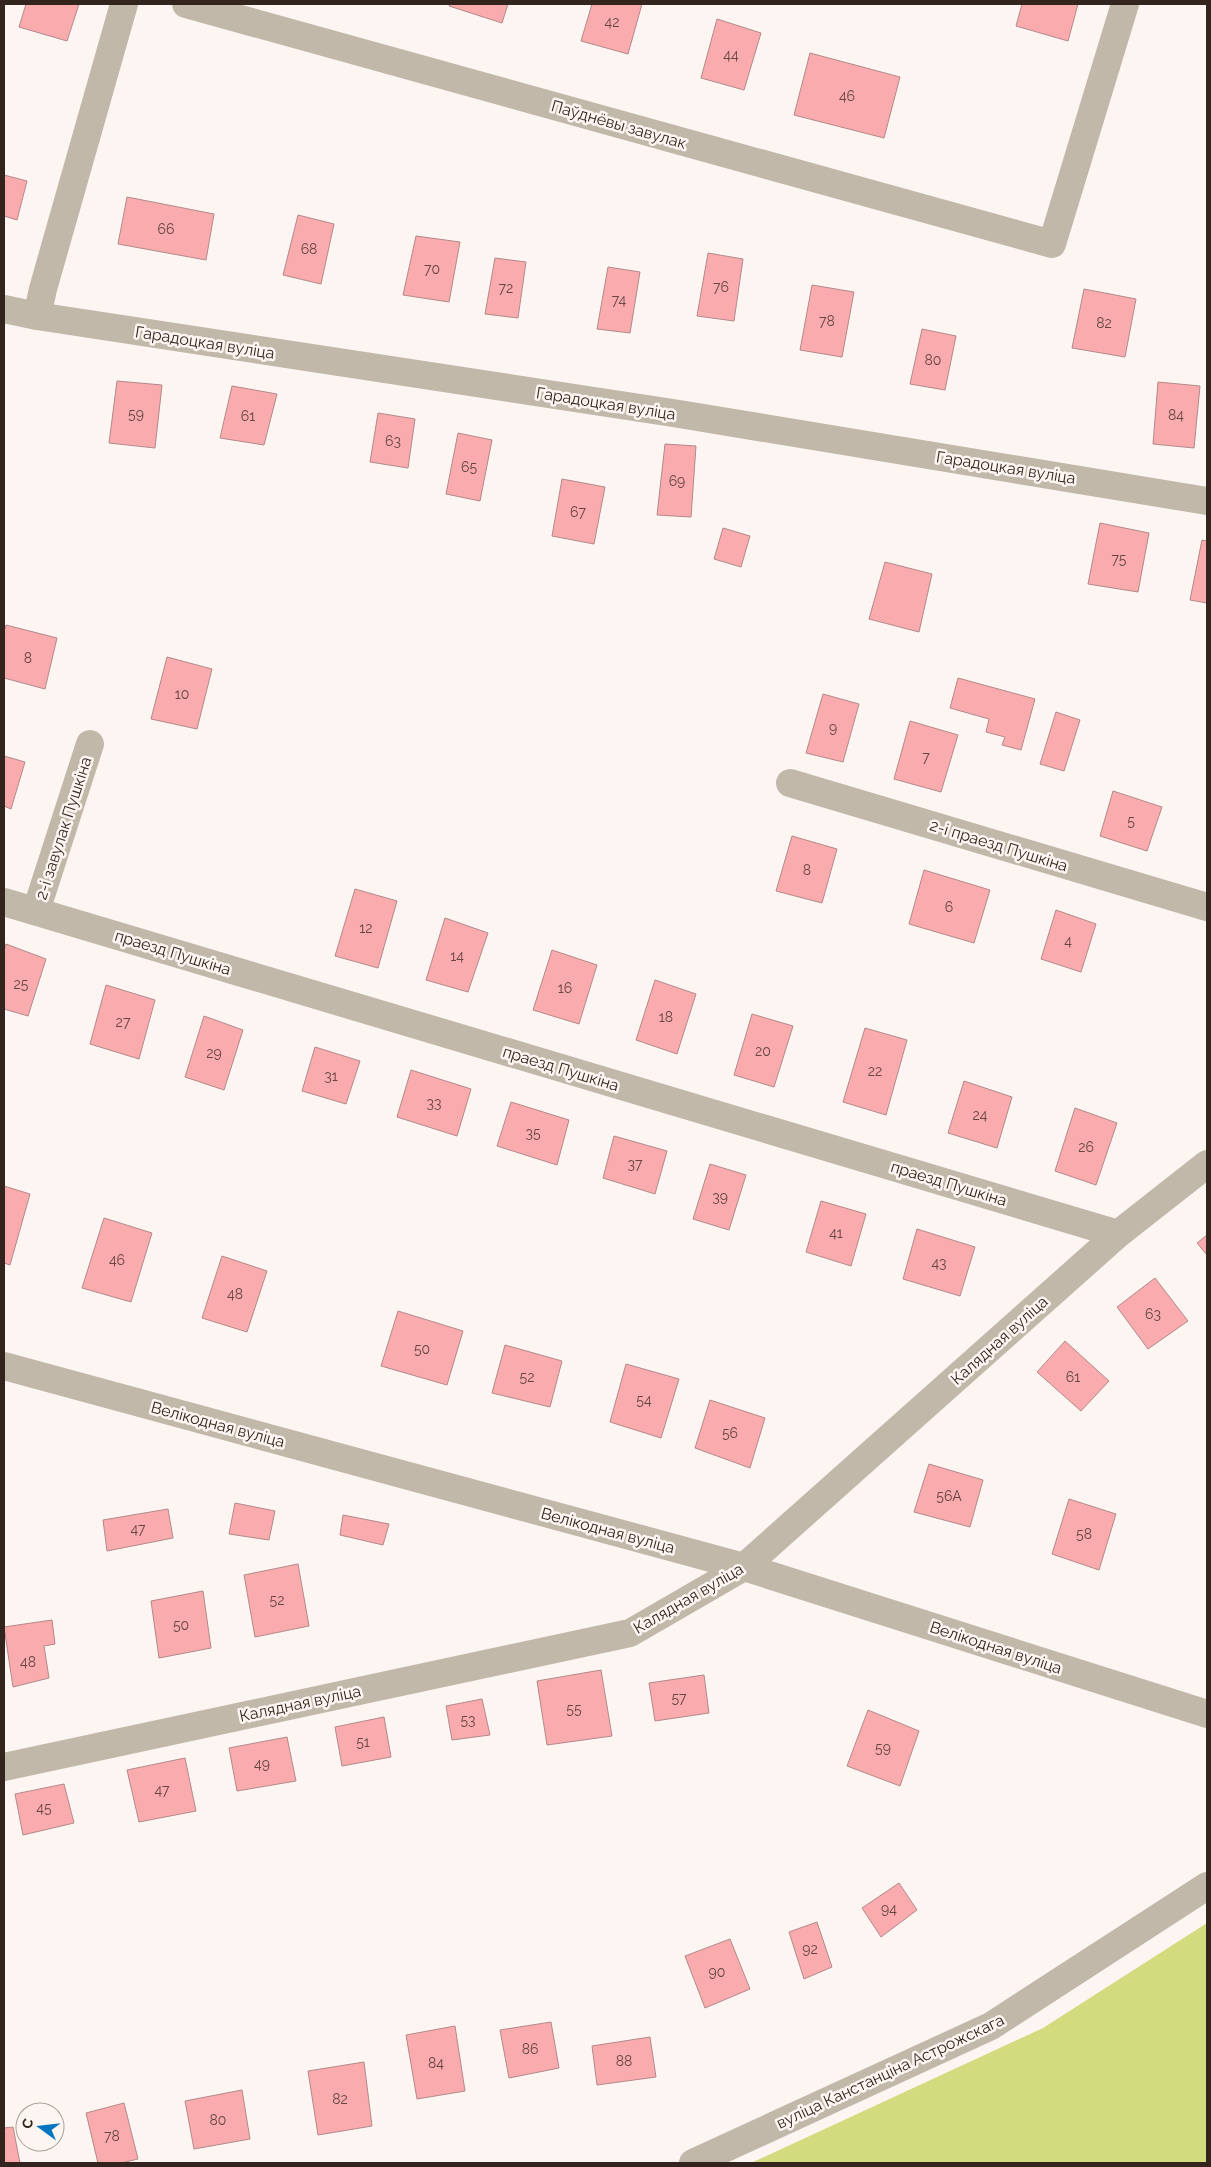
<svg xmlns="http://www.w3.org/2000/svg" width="1211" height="2167" font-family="Raleway,sans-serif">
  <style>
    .green { fill: #d3db7f }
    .building { fill: #faabae; stroke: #b2898a }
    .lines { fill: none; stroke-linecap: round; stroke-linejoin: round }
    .minor { stroke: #c1b8aa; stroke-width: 28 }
    .labels { text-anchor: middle; stroke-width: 5; stroke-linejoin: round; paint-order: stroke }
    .number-label { font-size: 14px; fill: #654641 }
    .street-label { font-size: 16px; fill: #33251d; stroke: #fdf5f1 }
  </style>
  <rect width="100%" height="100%" fill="#fdf5f1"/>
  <path class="green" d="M1207,1923V2163H751L1043,2028Z"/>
  <path class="building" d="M26,4H79L67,41L19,27Z
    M450,4H508L502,23L449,6Z
    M592,4H642L628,54L581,41Z
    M1022,4H1078L1068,41L1016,26Z
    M717,19L761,33L744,90L701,78Z
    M810,53L900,77L884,138L794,115Z
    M4,175L27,181L17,220L4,216Z
    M127,197L214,214L206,260L118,244Z
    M298,215L334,224L321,284L283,275Z
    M416,236L460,242L449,302L403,295Z
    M708,253L743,259L734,321L697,316Z
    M495,258L526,262L518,318L485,314Z
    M608,267L640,272L630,333L597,329Z
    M812,285L854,292L842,357L800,350Z
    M1084,289L1136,299L1125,357L1072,348Z
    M922,329L956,336L945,390L910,384Z
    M117,381L162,385L155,448L109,443Z
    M1158,382L1200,386L1194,448L1153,444Z
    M232,386L277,394L264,445L220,438Z
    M378,413L415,419L408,468L370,462Z
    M458,433L492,440L480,501L446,494Z
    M665,444L696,446L691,517L657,515Z
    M562,479L605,487L594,544L552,536Z
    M1100,523L1149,533L1138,592L1088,584Z
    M723,528L750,536L741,567L714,559Z
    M1202,540L1207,541V603L1190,600Z
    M885,562L932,574L919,632L869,619Z
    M6,625L57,638L45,689L4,678V632Z
    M167,657L212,669L197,729L151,719Z
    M958,678L1035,699L1021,750L1002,745L1005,737L986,732L989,719L950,708Z
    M823,694L859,704L843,762L806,753Z
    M1056,712L1080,720L1064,771L1040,764Z
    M910,721L958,735L941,792L894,779Z
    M4,756L25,762L11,809L4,806Z
    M1113,791L1162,807L1147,851L1100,836Z
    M792,836L837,849L822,903L776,891Z
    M924,870L990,890L974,943L909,924Z
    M355,889L397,901L378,968L335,956Z
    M1056,910L1096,924L1081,972L1041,959Z
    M445,918L488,933L468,992L426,980Z
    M6,944L46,959L28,1016L4,1009V951Z
    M552,950L597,965L579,1024L533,1010Z
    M655,980L696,994L677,1054L636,1040Z
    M106,985L155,1000L139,1059L90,1044Z
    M752,1014L793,1026L774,1087L734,1075Z
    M204,1016L243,1030L224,1090L185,1077Z
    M865,1028L907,1040L886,1115L843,1102Z
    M315,1047L360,1061L346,1104L302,1091Z
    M411,1070L471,1089L457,1136L397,1117Z
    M964,1081L1012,1097L997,1148L948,1133Z
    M511,1102L569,1120L557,1165L497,1146Z
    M1075,1108L1117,1123L1096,1185L1055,1171Z
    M614,1136L667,1151L655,1194L603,1178Z
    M710,1164L746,1175L729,1230L693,1219Z
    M4,1186L30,1194L10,1265L4,1263Z
    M821,1201L866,1214L851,1266L806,1252Z
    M104,1218L152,1233L131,1302L82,1288Z
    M917,1229L975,1247L960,1296L903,1279Z
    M1207,1235V1255L1197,1243Z
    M222,1256L267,1271L247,1332L202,1318Z
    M1155,1278L1188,1321L1148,1349L1117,1307Z
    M398,1311L463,1331L447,1385L381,1366Z
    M1065,1341L1109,1381L1081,1411L1037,1372Z
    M505,1345L562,1361L550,1407L492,1393Z
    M626,1364L679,1379L661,1438L610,1422Z
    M710,1400L765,1418L750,1468L695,1448Z
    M929,1464L983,1480L970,1527L914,1512Z
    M1069,1499L1116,1514L1099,1570L1052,1554Z
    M235,1503L275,1511L269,1540L229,1534Z
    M168,1509L173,1538L107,1551L103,1520Z
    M343,1515L389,1524L383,1545L340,1535Z
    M298,1564L309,1626L255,1637L244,1575Z
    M203,1591L211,1648L159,1658L151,1601Z
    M52,1620L55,1644L44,1646L49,1678L13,1687L4,1627Z
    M601,1670L612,1736L547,1745L537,1681Z
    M704,1675L709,1713L655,1721L649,1683Z
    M482,1699L490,1735L452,1740L446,1706Z
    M868,1710L919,1731L900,1786L847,1766Z
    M384,1717L391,1757L342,1766L335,1727Z
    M287,1737L296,1781L237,1791L229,1748Z
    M185,1758L196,1811L139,1822L127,1770Z
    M64,1784L74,1823L23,1835L15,1794Z
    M899,1883L917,1910L881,1937L862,1908Z
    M817,1922L832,1967L804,1979L789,1932Z
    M730,1939L750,1989L705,2008L685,1956Z
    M551,2022L559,2068L509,2078L500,2030Z
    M455,2026L465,2091L417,2099L406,2035Z
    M650,2037L656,2077L597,2085L592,2046Z
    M364,2062L372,2126L318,2135L308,2071Z
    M242,2090L250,2139L194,2149L185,2101Z
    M124,2103L138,2159L121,2163H98L86,2113Z
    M13,2127L20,2163H4V2128Z"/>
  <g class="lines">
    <path class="minor" d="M186,4L1052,244L1125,4
      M4,309L37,316L673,413L1207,501
      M37,316L43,289L124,4
      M790,783L1207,907
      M4,902L1118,1234
      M36,911L90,744
      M4,1366L744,1567L1207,1714
      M4,1767L630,1633L744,1567L1118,1234L1207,1164
      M693,2163L991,2026L1207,1886"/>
  </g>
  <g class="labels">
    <g class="number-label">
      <text x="612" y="27">42</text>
      <text x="731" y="60">44</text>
      <text x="847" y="101">46</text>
      <text x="166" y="234">66</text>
      <text x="309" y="254">68</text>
      <text x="432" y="274">70</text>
      <text x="721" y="292">76</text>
      <text x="506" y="293">72</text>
      <text x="619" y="305">74</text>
      <text x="827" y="326">78</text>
      <text x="1104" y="328">82</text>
      <text x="933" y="365">80</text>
      <text x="136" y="419">59</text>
      <text x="1176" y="420">84</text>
      <text x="248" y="421">61</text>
      <text x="393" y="446">63</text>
      <text x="469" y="472">65</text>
      <text x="677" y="486">69</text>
      <text x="578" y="517">67</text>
      <text x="1119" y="564">75</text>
      <text x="28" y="663">8</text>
      <text x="182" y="699">10</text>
      <text x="833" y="733">9</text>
      <text x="926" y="762">7</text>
      <text x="1131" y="826">5</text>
      <text x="807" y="875">8</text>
      <text x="949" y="912">6</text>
      <text x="366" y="933">12</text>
      <text x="1068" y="946">4</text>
      <text x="457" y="961">14</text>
      <text x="21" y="989">25</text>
      <text x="565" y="993">16</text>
      <text x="666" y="1022">18</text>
      <text x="123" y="1027">27</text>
      <text x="763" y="1056">20</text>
      <text x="214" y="1058">29</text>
      <text x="875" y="1076">22</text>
      <text x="331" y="1081">31</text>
      <text x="434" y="1108">33</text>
      <text x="980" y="1120">24</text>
      <text x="533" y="1138">35</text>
      <text x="1086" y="1152">26</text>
      <text x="635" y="1169">37</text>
      <text x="720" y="1202">39</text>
      <text x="836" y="1238">41</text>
      <text x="117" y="1265">46</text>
      <text x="939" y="1268">43</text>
      <text x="235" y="1299">48</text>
      <text x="1153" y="1319">63</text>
      <text x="422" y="1354">50</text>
      <text x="527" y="1382">52</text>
      <text x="1073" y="1382">61</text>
      <text x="644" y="1405">54</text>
      <text x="730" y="1438">56</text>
      <text x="949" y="1501">56А</text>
      <text x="138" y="1534">47</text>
      <text x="1084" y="1539">58</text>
      <text x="277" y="1605">52</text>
      <text x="181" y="1630">50</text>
      <text x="28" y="1667">48</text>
      <text x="679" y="1703">57</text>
      <text x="574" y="1714">55</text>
      <text x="468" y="1725">53</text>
      <text x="363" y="1747">51</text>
      <text x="883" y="1753">59</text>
      <text x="262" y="1769">49</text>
      <text x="162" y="1795">47</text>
      <text x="44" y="1813">45</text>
      <text x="889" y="1914">94</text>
      <text x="810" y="1954">92</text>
      <text x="717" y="1977">90</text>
      <text x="530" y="2054">86</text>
      <text x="624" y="2066">88</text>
      <text x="436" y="2068">84</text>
      <text x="340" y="2104">82</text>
      <text x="218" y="2125">80</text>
      <text x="112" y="2141">78</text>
    </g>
    <g class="street-label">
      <text transform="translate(619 124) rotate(16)" y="6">Паўднёвы завулак</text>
      <text transform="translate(205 342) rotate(9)" y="6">Гарадоцкая вуліца</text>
      <text transform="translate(606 403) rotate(9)" y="6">Гарадоцкая вуліца</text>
      <text transform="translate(1006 467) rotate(9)" y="6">Гарадоцкая вуліца</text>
      <text transform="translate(63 828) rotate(-72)" y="6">2-і завулак Пушкіна</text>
      <text transform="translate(999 845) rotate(17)" y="6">2-і праезд Пушкіна</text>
      <text transform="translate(173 952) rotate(17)" y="6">праезд Пушкіна</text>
      <text transform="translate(561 1068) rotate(17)" y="6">праезд Пушкіна</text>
      <text transform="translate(949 1183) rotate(17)" y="6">праезд Пушкіна</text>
      <text transform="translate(999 1340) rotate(-42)" y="6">Калядная вуліца</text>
      <text transform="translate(218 1424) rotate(15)" y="6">Велікодная вуліца</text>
      <text transform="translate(608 1530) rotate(15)" y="6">Велікодная вуліца</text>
      <text transform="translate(688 1598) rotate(-30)" y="6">Калядная вуліца</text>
      <text transform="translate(996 1647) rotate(18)" y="6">Велікодная вуліца</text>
      <text transform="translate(300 1703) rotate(-12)" y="6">Калядная вуліца</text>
      <text transform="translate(890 2071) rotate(-25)" y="6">вуліца Канстанціна Астрожскага</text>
    </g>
  </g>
  <rect width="1211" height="2167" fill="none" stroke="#33251d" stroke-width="10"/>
  <g transform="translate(40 2127) rotate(285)"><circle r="24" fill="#fdf5f1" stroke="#aca29c"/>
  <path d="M0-4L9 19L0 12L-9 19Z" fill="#0776c0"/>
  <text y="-8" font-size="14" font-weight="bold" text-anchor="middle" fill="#33251d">С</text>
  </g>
</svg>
